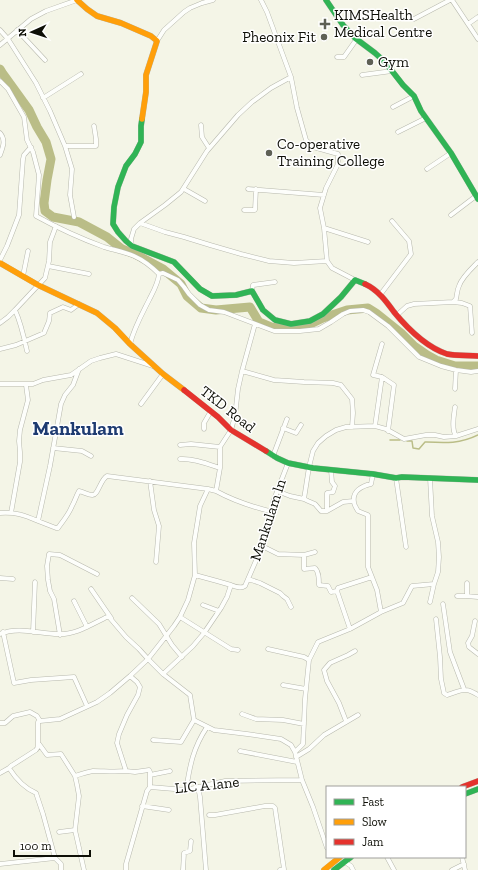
<svg xmlns="http://www.w3.org/2000/svg" width="478" height="870" font-family="'Zilla Slab',serif">
  <style>
    .lines { fill: none; stroke-linecap: round; stroke-linejoin: round }
    .stream { stroke: #babd87; stroke-width: 1.5 }
    .river { stroke: #babd87; stroke-width: 9 }
    .street-casing { stroke: #b7b8ad; stroke-width: 5 }
    .fast-casing { stroke: #b7b8ad; stroke-width: 6 }
    .slow-casing { stroke: #b7b8ad; stroke-width: 6 }
    .jam-casing { stroke: #b7b8ad; stroke-width: 6 }
    .street { stroke: #fdfefb; stroke-width: 4 }
    .fast { stroke: #30b455; stroke-width: 5.5 }
    .slow { stroke: #ff9f0a; stroke-width: 5.5 }
    .jam { stroke: #e5322d; stroke-width: 5.5 }
    .poi-dot { fill: #5e6055; stroke: #fff; stroke-width: 1.5 }
    .labels { text-anchor: middle; stroke-width: 3; stroke-linejoin: round; paint-order: stroke }
    .poi-label { font-size: 15px; fill: #0e0f07; stroke: #fff; text-anchor: start }
    .street-label { font-size: 15px; fill: #0e0f07; stroke: #fff }
    .district-label { font-size: 19px; font-weight: bold; fill: #1e3b71; stroke: #fff }
  </style>
  <rect width="100%" height="100%" fill="#f4f5e7"/>
  <g class="lines">
    <path class="stream" d="M390,440H400
      M407,441H412L413,448L419,449L425,442C445,443 460,444 478,435"/>
    <path class="river" d="M0,69L3,74L29,110L37,127L46,142L51,159L47,180L44,203L45,211L53,217L79,222L107,237L122,249L135,254L163,269L181,284L187,296L201,308L216,310L250,307L259,322L271,327L288,328L304,327L323,318L347,310L368,308L376,313L401,333L414,346L427,355L436,360L455,366H478"/>
    <g class="street-casing">
      <path id="street" d="M261,0L267,12L291,77L297,108L306,140L313,147L338,154V164L326,188L320,208L324,228L327,261L332,268L355,280
        M452,0L478,39
        M414,19L450,0
        M468,24L478,17
        M0,30L8,39L36,83L50,111L65,146L72,169L70,195L74,217
        M17,30L45,60
        M157,41L164,30L184,12L190,8L202,3L213,0
        M0,45L31,19L46,11L77,0
        M337,57H344L356,40
        M362,75L392,71
        M0,81L8,89L24,117L27,140L33,152L39,175L36,216C56,227 82,239 104,247C114,250 125,252 134,256C143,260 152,267 159,274C158,284 153,292 149,300C142,314 134,328 130,344
        M43,98L81,74
        M393,107L414,96
        M201,125L202,137L209,148
        M398,132L426,118
        M0,133C6,140 3,147 0,155
        M65,146H96V139L94,126
        M427,169L451,153
        M184,189L205,201
        M248,189L324,195
        M244,210H255L256,189
        M451,215L476,196
        M140,223L165,232L184,237L210,245L241,254L269,261L294,263L327,261
        M324,228L368,242
        M132,246L131,239L134,229L140,223L165,205L181,192L207,151L238,115L252,102L271,88L291,77
        M0,260L7,246L19,215L23,159L24,155L31,147
        M48,266L89,274
        M159,274L163,273L178,280L184,287L189,294L200,305L209,310L224,312L274,331H300L319,329L331,322L343,314L350,311L363,310L369,312L388,326L419,357L441,366L456,370L471,372L478,371
        M23,276L28,251
        M252,291L253,285L275,282
        M380,295L411,254L409,241L392,221
        M453,302L462,303L470,306L472,333
        M15,310C21,323 24,337 27,351
        M397,315L407,306L414,304L453,302L456,299C457,295 457,290 459,286C462,277 471,269 478,262
        M0,323L8,317L15,310L45,278L49,261L50,242L56,226
        M0,349L16,345L44,333L49,321L50,313L63,307L71,310L79,304
        M242,371L255,324
        M382,377L394,385L388,431
        M0,384H33L43,380L71,375L91,361L100,358L116,354L153,366
        M455,389L456,370
        M141,404L163,374
        M455,407C454,415 451,429 456,436L478,429
        M375,426L382,377L373,375L382,344
        M283,428L296,433L301,425
        M204,429V423L211,411
        M180,445L191,444L220,447
        M53,448L82,451L91,456
        M273,456L287,419
        M180,459C193,458 208,464 220,468
        M288,463L273,502L271,523L264,542L245,586C241,589 236,587 231,585L227,597L221,608L204,633L193,646L163,674L190,695L194,720L214,730L247,734L281,739L291,745L295,752L302,780L313,807L327,848
        M373,474L371,484C362,486 352,491 354,502C354,505 357,509 358,511L368,515V567L377,590L381,612
        M396,478L406,547
        M150,481L154,510L159,526L156,562
        M216,491C234,501 253,507 273,512
        M277,491L290,496L304,499L308,501L315,504L321,511H327L343,502L353,501
        M304,499L309,467L313,451L318,443L326,436L336,430L346,427L375,426L386,429L404,439L426,435H435L444,437L456,436
        M327,511V493L333,492L335,486L332,482L331,470
        M0,513C16,512 24,515 38,521L50,466L61,404L65,395L73,385L79,369
        M11,513L20,462V452L19,441L20,430L28,400L26,385
        M38,521L56,528H58C63,521 69,514 72,506C75,501 76,496 79,491C84,492 88,495 92,495C98,496 100,480 107,476L208,489
        M262,546L278,554L304,555L315,552
        M304,555V569L315,568C319,572 319,579 319,585L328,586L331,592L337,591
        M195,575L217,581L231,585
        M0,578L13,579
        M248,579L260,583L280,593L283,596L287,599L291,607
        M467,583V596
        M91,589L111,618
        M457,596H466L478,597
        M132,598L159,624L172,645L182,657
        M74,601L87,627
        M430,602L434,584
        M443,604L450,652L464,689
        M203,605L219,611
        M436,619L440,657L441,679L444,693L447,695C461,691 464,686 478,695
        M475,621L472,636L468,643L469,647L478,654
        M350,629L337,591L338,588L372,577
        M3,632L14,683L31,680L74,677L87,706
        M33,632L35,582
        M0,634C19,626 39,634 58,634C76,635 92,624 107,617H109L126,637L139,649L148,659L174,626L180,617
        M60,635L54,599L50,591L48,580L47,566L49,554L60,555L97,574
        M268,649L304,657L309,660
        M238,650L231,649L180,617L188,600L195,575L194,543L200,506L208,489L216,491L220,468V447L231,430L235,416L238,389L242,371L274,380L304,382L333,383L341,385L352,399L353,413L352,427
        M283,685L306,689
        M242,714L256,719L283,720L304,724
        M346,721L339,703L327,681L324,670L330,663L348,655L355,651
        M0,723H5L13,716L30,712L37,716L40,721
        M153,740L181,742L194,720
        M39,744L47,755L61,754L75,776
        M240,751L297,762
        M295,752L303,744L305,699L309,660L318,642L350,629L381,612L403,603L412,586L434,584L438,572L439,557L438,542L432,516L430,478
        M296,757L309,749L324,735L358,715
        M9,768L11,766L36,750L38,747V722L40,721L60,719L97,702L110,693L130,676L148,659L163,674
        M126,771L135,772L149,770L150,772V787
        M0,773L9,768C16,779 24,788 36,793L43,814L55,858L61,864V870
        M150,775L170,771
        M198,787L200,797L206,870
        M186,790C190,765 193,748 207,727
        M142,806L169,810
        M209,815H215L265,806H273L275,808L284,869L280,870
        M59,832L75,830
        M387,857L394,870
        M462,857L465,870
        M345,862L351,866L353,870
        M0,864L55,858
        M84,870L75,830L79,796L77,785L75,776C81,774 87,772 93,771C104,771 115,772 126,771L117,743L119,734L127,715L138,695L140,687L137,682L130,676
        M126,870V864L147,791L150,787L186,790L225,781L302,780
        M183,870L184,853L190,851L191,841
        M452,870L464,864"/>
    </g>
    <g class="fast-casing">
      <path id="fast" d="M326,0L343,25L355,38L375,53L385,62L403,85L414,96L421,111L451,153L478,199
        M142,119L141,126V142L135,154L126,166L118,187L114,207L113,224L118,232L126,241L132,246L174,262L200,289L212,296L236,295L252,291L263,310L275,320L291,324L310,321L323,314L341,297L355,280L365,284
        M266,451L277,458L288,463L313,468L373,474L396,478L402,477L478,480
        M465,794L478,789
        M334,870L351,857"/>
    </g>
    <g class="slow-casing">
      <path id="slow" d="M77,0L87,9L97,16L121,23L151,36L157,41L146,75V92L142,119
        M0,263L38,285L97,313L115,328L130,344L163,374L184,390
        M324,870L340,857"/>
    </g>
    <g class="jam-casing">
      <path id="jam" d="M365,284C378,290 386,301 394,312C408,329 426,347 447,354C456,356 469,355 478,356
        M184,390L218,417L231,430L266,451
        M462,787L478,781"/>
    </g>
    <use href="#street" class="street"/>
    <use href="#fast" class="fast"/>
    <use href="#slow" class="slow"/>
    <use href="#jam" class="jam"/>
  </g>
  <g class="poi-dot">
    <path d="M323 18h4v4h4v4h-4v4h-4v-4h-4v-4h4z"/>
    <circle cx="324" cy="37" r="4"/>
    <circle cx="370" cy="62" r="4"/>
    <circle cx="269" cy="153" r="4"/>
  </g>
  <g class="labels">
    <g class="poi-label">
      <text x="334" y="20">KIMSHealth<tspan x="334" dy="17">Medical Centre</tspan></text>
      <text x="316" y="42" text-anchor="end">Pheonix Fit</text>
      <text x="378" y="67">Gym</text>
      <text x="277" y="149">Co-operative<tspan x="277" dy="17">Training College</tspan></text>
    </g>
    <g class="street-label">
      <text transform="translate(228 409) rotate(38)" y="5">TKD Road</text>
      <text transform="translate(268 520) rotate(-72)" y="5">Mankulam ln</text>
      <text transform="translate(207 785) rotate(-6)" y="5">LIC A lane</text>
    </g>
    <g class="district-label">
      <text x="78" y="435">Mankulam</text>
    </g>
  </g>
  <rect x="326" y="786" width="140" height="72" fill="#ffffff" stroke="#9f9f9c"/>
  <rect x="334" y="799" width="20" height="6" fill="#30b455" stroke="#9f9f9c"/>
  <text x="362" y="806" font-size="12" fill="#0e0f07">Fast</text>
  <rect x="334" y="819" width="20" height="6" fill="#ff9f0a" stroke="#9f9f9c"/>
  <text x="362" y="826" font-size="12" fill="#0e0f07">Slow</text>
  <rect x="334" y="839" width="20" height="6" fill="#e5322d" stroke="#9f9f9c"/>
  <text x="362" y="846" font-size="12" fill="#0e0f07">Jam</text>
  <g transform="translate(32 32) rotate(267)" stroke="#ffffff" stroke-width="3" paint-order="stroke">
  <path d="M0-3L7 15L0 10L-7 15Z" fill="#0e0f07"/>
  <text y="-6" font-size="11" font-weight="bold" text-anchor="middle" fill="#0e0f07">N</text>
  </g>
  <path d="M14 850v6h76v-6" fill="none" stroke="#0e0f07" stroke-width="2"/>
  <text x="20" y="850" font-size="12" fill="#0e0f07" stroke="#ffffff" stroke-width="3" paint-order="stroke">100 m</text>
</svg>
